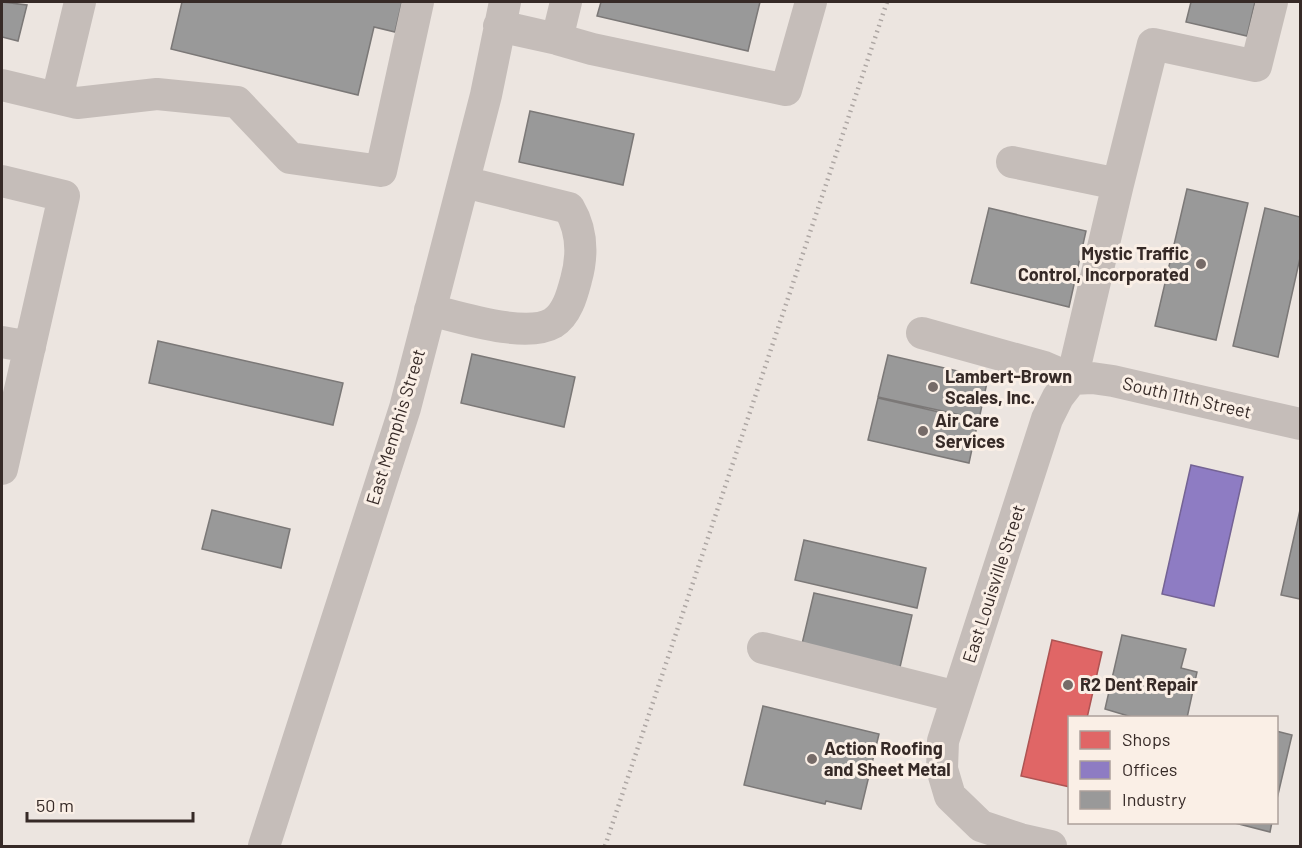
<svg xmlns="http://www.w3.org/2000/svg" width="1302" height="848" font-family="Barlow,sans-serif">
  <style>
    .shops { fill: #e06666; stroke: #ad5453; stroke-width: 1.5 }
    .offices { fill: #8e7cc3; stroke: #746394; stroke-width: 1.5 }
    .industry { fill: #999; stroke: #7b7877; stroke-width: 1.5 }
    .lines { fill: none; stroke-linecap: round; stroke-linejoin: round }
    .minor { stroke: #c5bdb9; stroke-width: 32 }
    .rail { stroke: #ada6a3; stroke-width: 4.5; stroke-dasharray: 1.5 4.5; stroke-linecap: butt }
    .poi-dot { fill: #766b68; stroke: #faefe6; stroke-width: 2 }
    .labels { text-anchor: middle; stroke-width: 6; stroke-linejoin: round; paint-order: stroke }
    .poi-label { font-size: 18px; font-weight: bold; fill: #362a27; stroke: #faefe6; text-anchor: start }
    .street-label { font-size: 18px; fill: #362a27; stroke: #faefe6 }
  </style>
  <rect width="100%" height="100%" fill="#ece5e0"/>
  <path class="shops" d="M1052,640L1102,652L1087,718H1070V787L1021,776Z"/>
  <path class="offices" d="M1191,465L1243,477L1214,606L1162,594Z"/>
  <path class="industry" d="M2,2L27,5L18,41L2,37Z
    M182,2H402L395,32L374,27L358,95L171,49Z
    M601,2H760L748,51L597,16Z
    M1191,2H1255L1247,36L1186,22Z
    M530,111L634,134L623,185L519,162Z
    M1187,189L1248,203L1216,340L1155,326Z
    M989,208L1086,231L1069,307L971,283Z
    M1265,208L1300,217V258L1278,357L1233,346Z
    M158,341L343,383L333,425L149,383Z
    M472,354L575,377L564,427L461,403Z
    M888,355L988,378L979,419L878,397Z
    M878,398L978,421L969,463L868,440Z
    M212,510L290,529L281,568L202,549Z
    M1300,510V599L1281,595Z
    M804,540L926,568L917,608L795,580Z
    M814,593L912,615L900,667L802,644Z
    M1122,635L1186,649L1181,668L1197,672L1187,718H1135L1105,709Z
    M763,706L879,734L861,809L826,801L825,804L744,785Z
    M1276,731L1292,735L1276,803Z
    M1231,822H1272L1270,832Z"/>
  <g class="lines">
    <path class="minor" d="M499,26L557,39L592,49L786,90L811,2
      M557,39L566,2
      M2,85L77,103L157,94L237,102L290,158L381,171L418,2
      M57,98L80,2
      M1012,162L1118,184L1072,379L1058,397L1047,419L943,741L942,769L950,796L981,826L1020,839L1051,846
      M2,181L64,196L2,469
      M1118,184L1153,44L1256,66L1272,2
      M430,310C459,317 526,339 553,323C567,314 572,295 576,280C583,255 582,230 569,208L464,182
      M922,333L1044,367L1072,379L1092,378L1113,381L1300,424
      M2,342L30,347
      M763,648L957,697
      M264,846L405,408L486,95L505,2"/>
    <path class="rail" d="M605,846L887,2"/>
  </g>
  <g class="poi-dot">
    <circle cx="1201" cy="264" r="6"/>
    <circle cx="933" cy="387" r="6"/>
    <circle cx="923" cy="431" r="6"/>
    <circle cx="1068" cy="685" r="6"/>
    <circle cx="812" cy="759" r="6"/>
  </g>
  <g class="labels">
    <g class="poi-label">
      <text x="1189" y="260" text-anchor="end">Mystic Traffic<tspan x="1189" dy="21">Control, Incorporated</tspan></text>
      <text x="945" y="383">Lambert-Brown<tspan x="945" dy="21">Scales, Inc.</tspan></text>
      <text x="935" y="427">Air Care<tspan x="935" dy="21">Services</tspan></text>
      <text x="1080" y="691">R2 Dent Repair</text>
      <text x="824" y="755">Action Roofing<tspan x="824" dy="21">and Sheet Metal</tspan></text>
    </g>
    <g class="street-label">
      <text transform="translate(1187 398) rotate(13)" y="6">South 11th Street</text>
      <text transform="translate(396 427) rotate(-73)" y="6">East Memphis Street</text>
      <text transform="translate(994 584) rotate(-72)" y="6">East Louisville Street</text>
    </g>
  </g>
  <rect width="1302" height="848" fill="none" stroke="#362a27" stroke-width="6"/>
  <rect x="1068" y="716" width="210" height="108" fill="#faefe6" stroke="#aca09a" stroke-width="1.5"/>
  <rect x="1080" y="731" width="30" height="18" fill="#e06666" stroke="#aca09a" stroke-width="1.5"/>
  <text x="1122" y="746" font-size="18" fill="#362a27">Shops</text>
  <rect x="1080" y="761" width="30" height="18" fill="#8e7cc3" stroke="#aca09a" stroke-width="1.5"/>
  <text x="1122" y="776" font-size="18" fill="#362a27">Offices</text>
  <rect x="1080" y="791" width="30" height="18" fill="#999999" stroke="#aca09a" stroke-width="1.5"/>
  <text x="1122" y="806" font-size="18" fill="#362a27">Industry</text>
  <path d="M27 812v9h166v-9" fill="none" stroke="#362a27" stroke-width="3"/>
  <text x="36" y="812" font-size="18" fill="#362a27" stroke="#faefe6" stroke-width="4.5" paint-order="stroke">50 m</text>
</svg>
